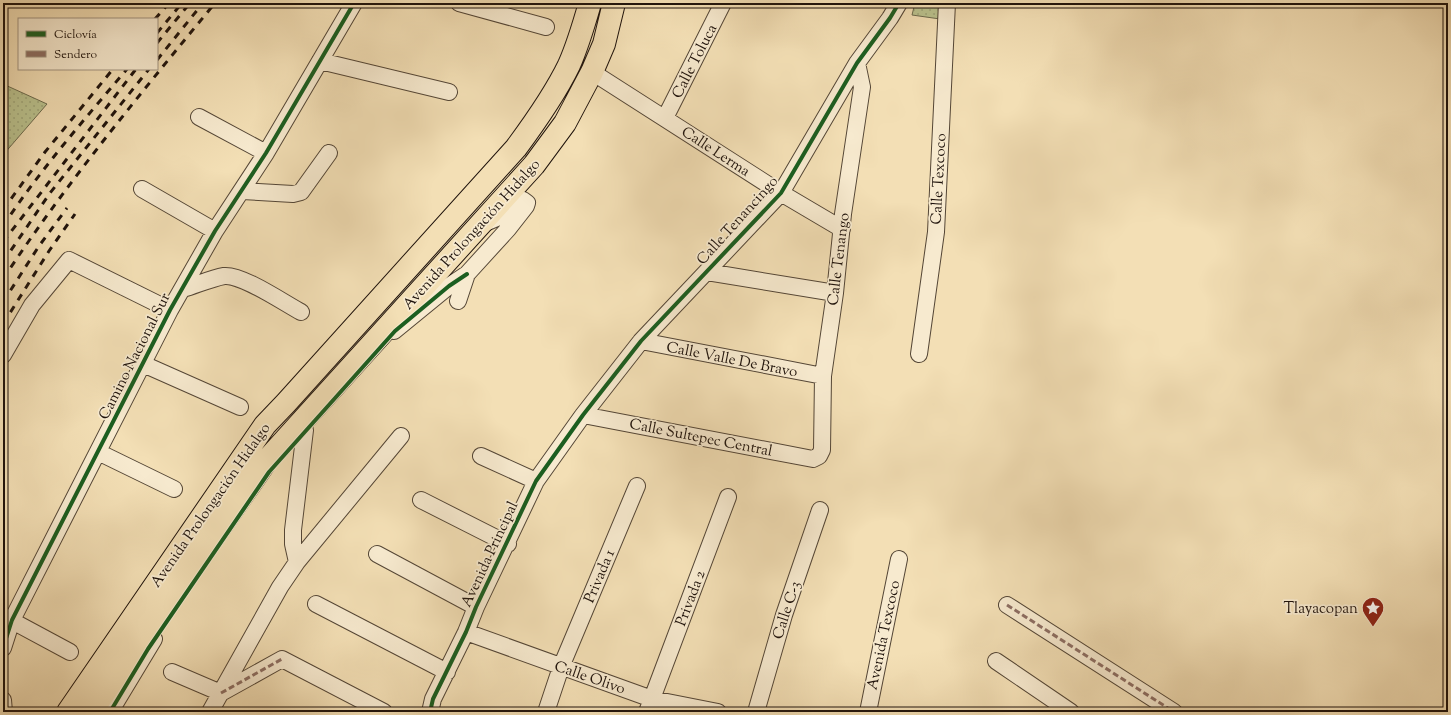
<svg xmlns="http://www.w3.org/2000/svg" width="1451" height="715" font-family="'Sorts Mill Goudy',serif">
  <style>
    .park { fill: url(#park-dots); stroke: #6c6a4d }
    .lines { fill: none; stroke-linecap: round; stroke-linejoin: round }
    .minor-casing { stroke: #544636; stroke-width: 18 }
    .highway-casing { stroke: #1f130c; stroke-width: 24 }
    .minor { stroke: #f7eacf; stroke-width: 16 }
    .highway { stroke: #f3dfb5; stroke-width: 22 }
    .rail { stroke: #1f130c; stroke-width: 3; stroke-dasharray: 7 7; stroke-linecap: butt }
    .quiet { stroke: #8d6e63; stroke-width: 3; stroke-dasharray: 6 3; stroke-linecap: butt }
    .cycleway-casing { stroke: #f7eacf; stroke-width: 6 }
    .cycleway { stroke: #1b5e20; stroke-width: 4 }
    .labels { text-anchor: middle; stroke-width: 3.5; stroke-linejoin: round; paint-order: stroke }
    .street-label { font-size: 15px; fill: #1f130c; stroke: #f7eacf }
    .poi-label { font-size: 15px; fill: #1f130c; stroke: #f7eacf; text-anchor: end }
  </style>
  <defs>
    <pattern id="park-dots" width="8" height="8" patternUnits="userSpaceOnUse"><rect width="8" height="8" fill="#bac28e"/><path d="M2 2h.1M6 6h.1" fill="none" stroke="#9fa679" stroke-width="1.8" stroke-linecap="round"/></pattern>
  </defs>
  <rect width="100%" height="100%" fill="#f3dfb5"/>
  <filter id="stains"><feTurbulence type="fractalNoise" baseFrequency=".005" numOctaves="4"/><feColorMatrix values="0 0 0 0 .2 0 0 0 0 .09 0 0 0 0 .02 0 0 0 .5 -.17"/></filter>
  <radialGradient id="worn" r=".72"><stop offset=".6" stop-color="#630" stop-opacity="0"/><stop offset="1" stop-color="#630" stop-opacity=".3"/></radialGradient>
  <path class="park" d="M915,3H941L940,19L912,15Z
    M3,84L47,104L3,155Z"/>
  <g class="lines">
    <g class="minor-casing">
      <path id="minor" d="M459,3L546,27
        M320,61L449,92
        M592,72L781,193L842,229
        M199,117L266,153
        M665,118L723,3
        M142,189L215,231
        M242,191L293,194L301,192L329,153
        M707,272L835,293
        M183,289C194,286 212,278 224,276C242,274 284,303 301,312
        M458,301L467,274L508,229L526,206L527,203L523,200L504,215L483,224
        M394,331L449,286L467,274
        M641,341L823,376
        M919,354L936,232L947,3
        M3,355L32,305L69,260L170,310
        M143,364L240,407
        M583,415L813,459L819,456L822,450L823,376L835,293L843,214L862,87L857,63
        M98,452L174,489
        M481,456L536,481
        M421,500L508,544
        M377,554L476,607
        M297,562L293,544V530L305,430
        M316,604L447,672
        M1007,605L1174,712
        M3,616L70,652
        M466,632L652,699L718,712
        M3,648L12,620L170,310L215,231L266,153L354,3
        M996,661L1071,712
        M172,672L221,693L282,659L384,712
        M3,700L4,712
        M110,712L154,639
        M210,712L280,587L297,562L401,436
        M430,712L433,699L466,632L476,607L536,481L583,415L641,341L781,193L857,63L890,18L899,3
        M546,712L561,667L637,486
        M647,712L728,497
        M756,712L784,615L820,510
        M868,712L899,559"/>
    </g>
    <g class="highway-casing">
      <path id="highway" d="M68,712L265,425L286,403L516,148C536,121 555,94 569,65C578,45 584,24 590,3
        M91,712L266,461L534,165L565,123L592,72L604,44L614,3"/>
    </g>
    <use href="#minor" class="minor"/>
    <use href="#highway" class="highway"/>
    <path class="rail" d="M155,19L169,3
      M157,33L182,3
      M157,43L190,3
      M157,60L203,3
      M3,210L45,152L113,69
      M3,226C40,170 84,120 127,69
      M3,242L136,69
      M3,262L50,193L149,69
      M3,279C67,182 141,93 215,3
      M3,302L39,246L67,208
      M3,324L49,251L75,214"/>
    <path class="quiet" d="M1007,605L1174,712
      M221,693L282,659"/>
    <g class="cycleway-casing">
      <path id="cycleway" d="M3,648L12,620L170,310L215,231L266,153L354,3
        M110,712L148,649L269,472L395,331L449,286L467,274
        M430,712L433,699L466,632L476,607L536,481L583,415L641,341L781,193L857,63L890,18L899,3"/>
    </g>
    <use href="#cycleway" class="cycleway"/>
  </g>
  <defs>
    <g id="sight-pin" transform="scale(1.15)"><path d="M0 17L-7.5 6A9.5 9.5 0 1 1 7.5 6Z" fill="#8f2418" stroke="#f7eacf"/><path d="M0-6L1.8-2.2L6-1.7L2.9 1.2L3.7 5.4L0 3.3L-3.7 5.4L-2.9 1.2L-6-1.7L-1.8-2.2Z" fill="#fff"/></g>
  </defs>
  <g fill-rule="evenodd">
    <use href="#sight-pin" x="1373" y="608"/>
  </g>
  <g class="labels">
    <g class="street-label">
      <text transform="translate(694 61) rotate(-63)" y="5">Calle Toluca</text>
      <text transform="translate(716 151) rotate(33)" y="5">Calle Lerma</text>
      <text transform="translate(938 179) rotate(-87)" y="5">Calle Texcoco</text>
      <text transform="translate(737 220) rotate(-48)" y="5">Calle Tenancingo</text>
      <text transform="translate(471 234) rotate(-48)" y="5">Avenida Prolongación Hidalgo</text>
      <text transform="translate(838 259) rotate(-83)" y="5">Calle Tenango</text>
      <text transform="translate(134 356) rotate(-63)" y="5">Camino Nacional Sur</text>
      <text transform="translate(732 359) rotate(11)" y="5">Calle Valle De Bravo</text>
      <text transform="translate(701 437) rotate(11)" y="5">Calle Sultepec Central</text>
      <text transform="translate(210 505) rotate(-55)" y="5">Avenida Prolongación Hidalgo</text>
      <text transform="translate(489 554) rotate(-65)" y="5">Avenida Principal</text>
      <text transform="translate(599 576) rotate(-67)" y="5">Privada 1</text>
      <text transform="translate(690 598) rotate(-69)" y="5">Privada 2</text>
      <text transform="translate(786 610) rotate(-72)" y="5">Calle C-3</text>
      <text transform="translate(883 635) rotate(-78)" y="5">Avenida Texcoco</text>
      <text transform="translate(590 677) rotate(19)" y="5">Calle Olivo</text>
    </g>
    <g class="poi-label">
      <text x="1358" y="613">Tlayacopan</text>
    </g>
  </g>
  <rect width="1451" height="715" fill="none" stroke="#f3dfb5" stroke-width="16"/>
  <rect x="4" y="4" width="1443" height="707" fill="none" stroke="#1f130c" stroke-width="2"/>
  <rect x="8" y="8" width="1435" height="699" fill="none" stroke="#1f130c"/>
  <rect x="18" y="18" width="140" height="52" fill="#f7eacf" stroke="#a19481"/>
  <rect x="26" y="31" width="20" height="6" fill="#1b5e20" stroke="#a19481"/>
  <text x="54" y="38" font-size="12" fill="#1f130c">Ciclovía</text>
  <rect x="26" y="51" width="20" height="6" fill="#8d6e63" stroke="#a19481"/>
  <text x="54" y="58" font-size="12" fill="#1f130c">Sendero</text>
  <rect width="100%" height="100%" filter="url(#stains)"/>
  <rect width="100%" height="100%" fill="url(#worn)"/>
</svg>
